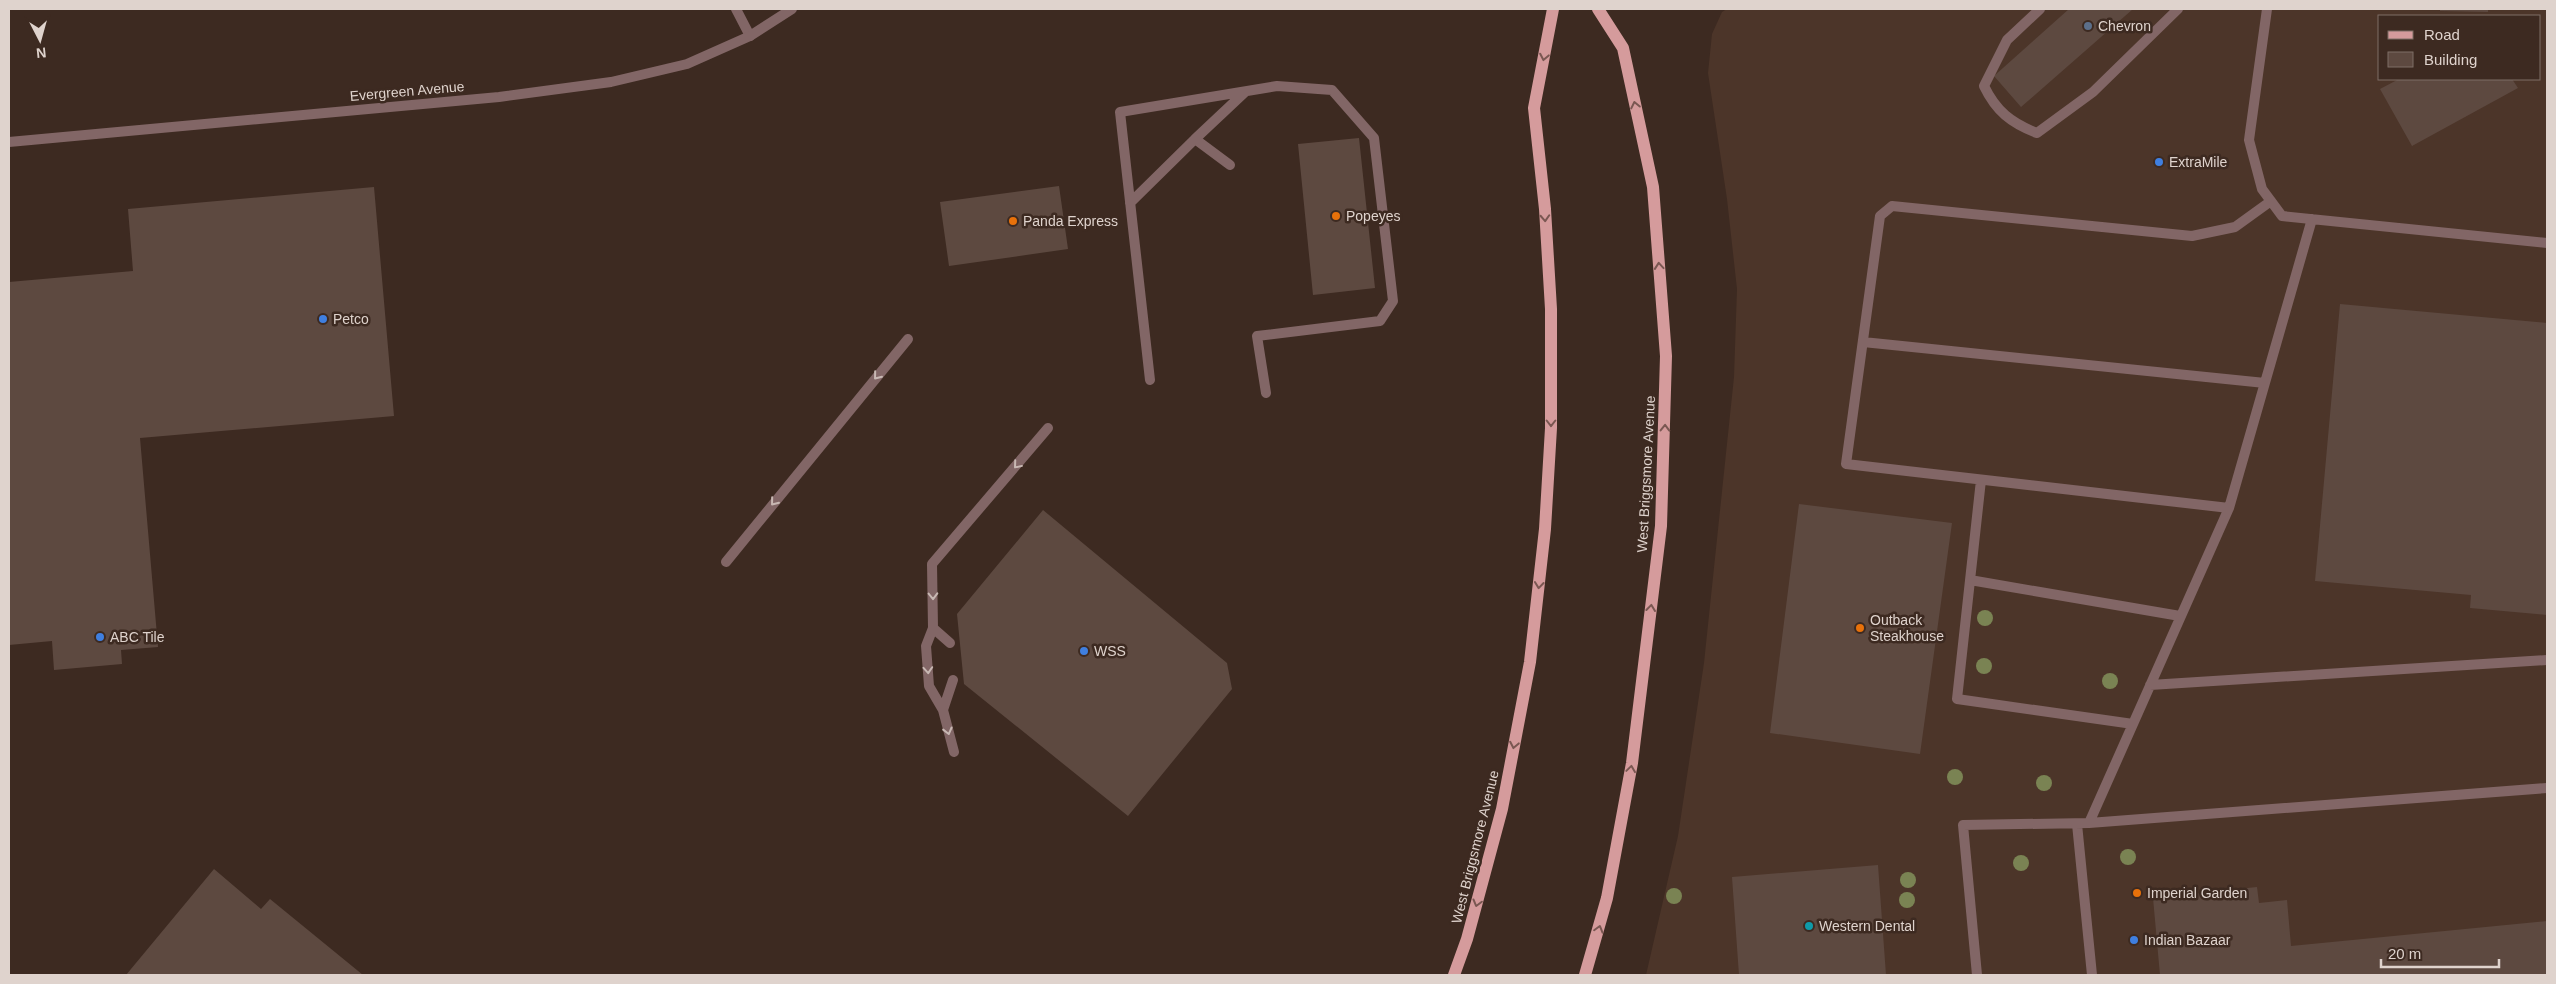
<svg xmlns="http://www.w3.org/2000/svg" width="2556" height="984" font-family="Arial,sans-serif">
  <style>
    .built { fill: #4c3529; fill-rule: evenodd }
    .building { fill: #5d4940 }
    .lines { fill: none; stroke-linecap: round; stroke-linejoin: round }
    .service { stroke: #826666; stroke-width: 10 }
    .minor { stroke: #826666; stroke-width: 10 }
    .primary { stroke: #d59b9c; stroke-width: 12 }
    .tree { fill: #7a8353 }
    .oneway { stroke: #7a5752 }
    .oneway2 { stroke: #c8b8b3 }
    .service-dot { fill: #5c6f8a; stroke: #3d2a21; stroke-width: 2 }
    .shop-dot { fill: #3f7fe0; stroke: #3d2a21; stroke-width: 2 }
    .food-dot { fill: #e8710a; stroke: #3d2a21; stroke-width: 2 }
    .culture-dot { fill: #0f9aa8; stroke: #3d2a21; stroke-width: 2 }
    .labels { text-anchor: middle; stroke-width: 5; stroke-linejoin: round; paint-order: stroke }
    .poi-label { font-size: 14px; fill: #dfd3cd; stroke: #3d2a21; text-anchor: start }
    .street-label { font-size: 14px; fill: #dfd3cd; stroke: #3d2a21 }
  </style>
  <rect width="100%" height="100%" fill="#3d2a21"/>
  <path class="built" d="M1727,9H2547V975H1646L1678,836L1704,663L1734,377L1737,289L1727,199L1708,73L1712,34L1722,12ZM2380,16H2540V79H2380Z"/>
  <path class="building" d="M2069,9H2133L2021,107L1994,76Z
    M2440,9H2488V12L2440,11Z
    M2399,79H2512L2518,88L2412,146L2380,89Z
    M1359,138L1375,288L1313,295L1298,144Z
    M1059,186L1068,249L949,266L940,202Z
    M374,187L394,416L140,438L158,647L121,650L122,664L54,670L52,641L9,645V282L133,271L128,209Z
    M2340,304L2547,323V615L2470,608L2471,595L2315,581Z
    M1799,504L1952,523L1920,754L1770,733Z
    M1043,510L1227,663L1232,689L1128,816L964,684L957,614Z
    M1878,865L1886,975H1739L1732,877Z
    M214,869L261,909L270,899L363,975H126Z
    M2257,887L2259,903L2287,900L2291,946L2547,921V975H2160L2153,898Z"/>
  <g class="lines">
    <path class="service" d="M736,9L750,36
      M2040,9L2007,40L1984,86C1996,111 2011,123 2037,133L2093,92L2178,9
      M2267,9L2249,140L2262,189L2282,216L2547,243
      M1195,139L1245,92
      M1130,203L1195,139L1230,165
      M1863,342L2265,383
      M1150,380L1120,112L1277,86L1332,90L1374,138L1393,301L1380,321L1257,336L1266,393
      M1981,480L1957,699L2133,724
      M2229,508L1846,464L1880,216L1892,206L2192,236L2235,227L2271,201
      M726,562L908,339
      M1970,580L2180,616
      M933,628L950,643
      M2150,685L2547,660
      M943,710L953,680
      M954,752L943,710L929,686L926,646L933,628L932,564L1048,428
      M2089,823L2229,508L2312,219
      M2077,824L2092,975
      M1977,975L1963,825L2089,823L2547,788"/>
    <path class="minor" d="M9,142L499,97L611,82L687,64L750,36L792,9"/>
    <path class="primary" d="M1454,975L1467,939L1502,809L1530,662L1545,529L1551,428V309L1545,209L1534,108L1553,9
      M1585,975L1607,898L1632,763L1661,526L1666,356L1653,187L1623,48L1598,9"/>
  </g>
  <g class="tree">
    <circle cx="1985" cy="618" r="8"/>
    <circle cx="1984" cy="666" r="8"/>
    <circle cx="2110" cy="681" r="8"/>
    <circle cx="1955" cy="777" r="8"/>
    <circle cx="2044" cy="783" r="8"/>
    <circle cx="2128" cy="857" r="8"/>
    <circle cx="2021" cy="863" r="8"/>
    <circle cx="1908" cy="880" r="8"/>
    <circle cx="1674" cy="896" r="8"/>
    <circle cx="1907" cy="900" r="8"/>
  </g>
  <defs><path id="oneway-chevron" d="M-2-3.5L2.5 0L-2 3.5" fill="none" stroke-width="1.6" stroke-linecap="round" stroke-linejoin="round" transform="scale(1.25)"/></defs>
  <g class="oneway">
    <use href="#oneway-chevron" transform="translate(1544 57) rotate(101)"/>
    <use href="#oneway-chevron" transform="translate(1635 105) rotate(-102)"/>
    <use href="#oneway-chevron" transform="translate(1545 218) rotate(87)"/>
    <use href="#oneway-chevron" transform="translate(1659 266) rotate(-95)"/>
    <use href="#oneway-chevron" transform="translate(1551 423) rotate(90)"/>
    <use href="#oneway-chevron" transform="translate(1665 428) rotate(-89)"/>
    <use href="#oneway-chevron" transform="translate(1539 585) rotate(96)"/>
    <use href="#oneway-chevron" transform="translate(1651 608) rotate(-83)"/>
    <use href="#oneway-chevron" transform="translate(1514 745) rotate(101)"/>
    <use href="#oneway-chevron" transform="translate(1631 769) rotate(-82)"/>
    <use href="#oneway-chevron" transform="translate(1477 903) rotate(105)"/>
    <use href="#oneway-chevron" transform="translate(1599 929) rotate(-74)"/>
  </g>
  <g class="oneway2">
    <use href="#oneway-chevron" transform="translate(877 376) rotate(129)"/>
    <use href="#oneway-chevron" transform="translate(1017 465) rotate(130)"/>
    <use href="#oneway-chevron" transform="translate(774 502) rotate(129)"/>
    <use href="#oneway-chevron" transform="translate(933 596) rotate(89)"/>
    <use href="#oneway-chevron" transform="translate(928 670) rotate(86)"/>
    <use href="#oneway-chevron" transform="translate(948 731) rotate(76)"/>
  </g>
  <circle class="service-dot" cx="2088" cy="26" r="5"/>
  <g class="shop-dot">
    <circle cx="2159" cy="162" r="5"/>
    <circle cx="323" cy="319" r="5"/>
    <circle cx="100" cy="637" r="5"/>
    <circle cx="1084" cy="651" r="5"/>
    <circle cx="2134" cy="940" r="5"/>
  </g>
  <g class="food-dot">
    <circle cx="1336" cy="216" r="5"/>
    <circle cx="1013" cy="221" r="5"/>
    <circle cx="1860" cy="628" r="5"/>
    <circle cx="2137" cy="893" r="5"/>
  </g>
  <circle class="culture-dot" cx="1809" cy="926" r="5"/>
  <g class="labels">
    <g class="poi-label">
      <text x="2098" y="31">Chevron</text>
      <text x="2169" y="167">ExtraMile</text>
      <text x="1346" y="221">Popeyes</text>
      <text x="1023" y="226">Panda Express</text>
      <text x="333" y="324">Petco</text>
      <text x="1870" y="625">Outback<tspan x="1870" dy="16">Steakhouse</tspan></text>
      <text x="110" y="642">ABC Tile</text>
      <text x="1094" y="656">WSS</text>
      <text x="2147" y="898">Imperial Garden</text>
      <text x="1819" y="931">Western Dental</text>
      <text x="2144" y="945">Indian Bazaar</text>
    </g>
    <g class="street-label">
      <text transform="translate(407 91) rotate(-5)" y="5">Evergreen Avenue</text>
      <text transform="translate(1646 474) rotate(-87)" y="5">West Briggsmore Avenue</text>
      <text transform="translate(1475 847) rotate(-76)" y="5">West Briggsmore Avenue</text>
    </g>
  </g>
  <rect width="2556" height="984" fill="none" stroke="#dfd3cd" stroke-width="20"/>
  <rect x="2378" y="15" width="162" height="65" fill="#3d2a21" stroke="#7e6e66"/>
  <rect x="2388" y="31" width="25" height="8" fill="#d59b9c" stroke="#7e6e66"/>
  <text x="2424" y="40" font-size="15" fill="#dfd3cd">Road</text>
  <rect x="2388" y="52" width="25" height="15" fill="#5d4940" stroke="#7e6e66"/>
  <text x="2424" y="65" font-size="15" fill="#dfd3cd">Building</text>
  <g transform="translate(40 40) rotate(174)" stroke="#3d2a21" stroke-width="4" paint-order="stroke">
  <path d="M0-4L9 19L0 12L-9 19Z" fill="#dfd3cd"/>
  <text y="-8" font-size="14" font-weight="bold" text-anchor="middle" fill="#dfd3cd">N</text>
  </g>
  <path d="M2381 959v8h118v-8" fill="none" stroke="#dfd3cd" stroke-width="2.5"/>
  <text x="2388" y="959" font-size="15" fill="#dfd3cd" stroke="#3d2a21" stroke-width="4" paint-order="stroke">20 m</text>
</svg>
